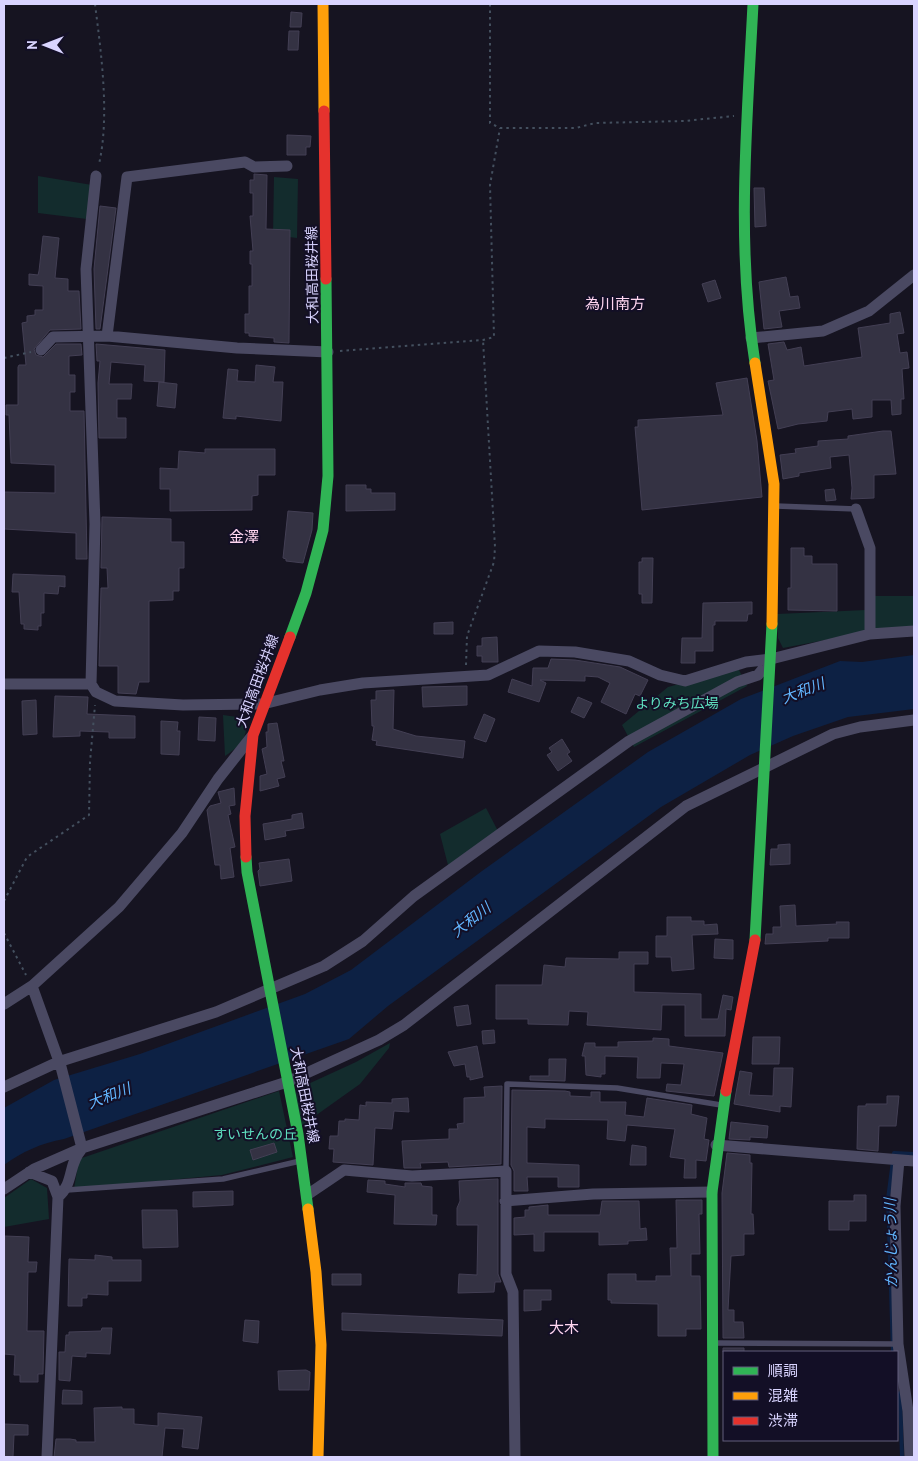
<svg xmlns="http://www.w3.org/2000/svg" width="918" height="1461" font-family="'PT Sans','Noto Sans JP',sans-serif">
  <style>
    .green { fill: #132c2d }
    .water { fill: #0d2144 }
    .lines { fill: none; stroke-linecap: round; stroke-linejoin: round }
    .stream { stroke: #0d2144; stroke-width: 4 }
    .building { fill: #343243; stroke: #433f54 }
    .path { stroke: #44505f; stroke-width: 2; stroke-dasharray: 2.5 4; stroke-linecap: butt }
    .lane { stroke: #4a4962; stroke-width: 5.5 }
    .street { stroke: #4a4962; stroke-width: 11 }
    .fast { stroke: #30b455; stroke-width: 11 }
    .slow { stroke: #ff9f0a; stroke-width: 11 }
    .jam { stroke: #e5322d; stroke-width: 11 }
    .labels { text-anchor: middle; stroke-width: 4; stroke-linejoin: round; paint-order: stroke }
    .street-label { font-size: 14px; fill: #d9d4ff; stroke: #130f26 }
    .park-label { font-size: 14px; fill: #5fe0c0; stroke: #130f26 }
    .neighbourhood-label { font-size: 15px; fill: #ffd6f0; stroke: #130f26 }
    .water-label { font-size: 15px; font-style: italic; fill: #62b6ff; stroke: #130f26 }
  </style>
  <rect width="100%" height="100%" fill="#161421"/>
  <path class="green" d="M38,176L98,186L95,220L38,213Z
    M274,177L298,179L297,238L273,235Z
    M874,596H914V628L872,631Z
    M866,610L868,632L783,648L778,638L777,614Z
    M738,668L747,686L634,747L622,725L668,687Z
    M223,715L244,718C251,736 239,747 225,756Z
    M486,808L499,833L449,869L440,834Z
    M390,1043L389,1048L360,1084L301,1126L295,1090L356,1062Z
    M279,1091L293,1157L222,1175L74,1189L79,1159Z
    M31,1179L47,1188L49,1219L4,1227V1198Z"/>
  <path class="water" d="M914,655V709L848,717L793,736L750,755L661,807L388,1006L349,1039L64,1139C41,1143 22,1152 4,1165V1108L54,1080L140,1054L305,994L351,970L482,871L648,752L741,699L840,661L862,662Z"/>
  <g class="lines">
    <path class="stream" d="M893,1352L888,1199L894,1153L914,1154
      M900,1393L902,1457"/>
  </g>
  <path class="building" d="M291,12L302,13L301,27H290Z
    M289,31H299L298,50H288Z
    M287,135L311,136L310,147H306V155H287Z
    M254,174L267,175L266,229L290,230L289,343L274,342V338L249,336V333H245V314H249V286H252V264H250V251H253L250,216H253V193H250V180H254Z
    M754,188H764L766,226L755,227Z
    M100,206L116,208L100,329H96L94,269Z
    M43,236L59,238L55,278L68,279V291H79L81,329L50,330L34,349L36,355L43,357L56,344H81L82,355L69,356V375H75V392H70V411H84L87,559H76V533L4,529V492L55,493V465L11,463L9,415H6V405H18V367L19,365H26L22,323L27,322V316L35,315V310H43V286L29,285V274L38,275L39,271Z
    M786,277L790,297L798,296L800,308L779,311L782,327L764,329L759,282Z
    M715,280L721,298L708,302L702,284Z
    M900,312L904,333L897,334L900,353L907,352L909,368L902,369L904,399H901V414L892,415L891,400H872V417L853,419L852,409L828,412L827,421L798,424L778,429L768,381L774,380L768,344L784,342L787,350L801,347L804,366L862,357L858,328L890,323V314Z
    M96,344L165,350L164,382L144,381L145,365L111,362L109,384H132L131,399H117V418H126V438H99L98,383L100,361H97Z
    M256,365L275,367L273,382H283L281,421L236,416V419L223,418L228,369L238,370L237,381L255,382Z
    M747,378L757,441L762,497L642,510L635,427H638V420L723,415L716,383Z
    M159,382L177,384L175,408L157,406Z
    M883,431H891L896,474L874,475V498L851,499L852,488L849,455L830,457L831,468L799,473V476L783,479L780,455L796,453L795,449L818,446V441L848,439V436Z
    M205,449H275V475H258V495L252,496V510L170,511V489H160V468L178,469L179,451L205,453Z
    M346,485H366V489H371V493H395V510L346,511Z
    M834,489L836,500L826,501L825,490Z
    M288,511L313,513L312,530L303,563L286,561V559L283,558Z
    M102,517L171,519V542H184V568H179V591H173V600L149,601V682H139L136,694L118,693V666H99L101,588H108L107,568H101Z
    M791,548H804V556H812V564H837V611L788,610V588H791Z
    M642,558H653L652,603H642V594H639V562H642Z
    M13,574L65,576V587L59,586L58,594L44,593V613H41V626H38V630L24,629V624H21L19,592H12Z
    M752,602V614H748L747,621H715V625H713V651H695V663H681L682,638H702L703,603Z
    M453,622V634H434V623Z
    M497,637L498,662H482V656H477V646H482V638Z
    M551,659L575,660L620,667L648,680L640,696L635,694L626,714L601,702L610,683L598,677L585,676V681L540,680L546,683L539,702L508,692L512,679L532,686L533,668H548Z
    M467,686V705L423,707L422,687Z
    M394,690L393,729L416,736L465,741L463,758L376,745L377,741L372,740L374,726H372L371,700H376V691Z
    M55,696L88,697L87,714L135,716V738H109V732L80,731V736L53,737Z
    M578,697L592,703L584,718L571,712Z
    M36,700L37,734L23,735L22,701Z
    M484,714L495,719L486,742L474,738Z
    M199,717L216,718L215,741L198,740Z
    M161,721L178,722L177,731H180L179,755L161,754Z
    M277,723L284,761H281L285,777L277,779L279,786L260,791V776L267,774L262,749L267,747L266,732H268V724Z
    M562,739L570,752L567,754L572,761L558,771L547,755L552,752L549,748Z
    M234,788L235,805L229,806L231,814L228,815L235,847L230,848L234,877L221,879L220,865H215L207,810L210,806L221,803L218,792Z
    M302,813L304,828L285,831L286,836L265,840L263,824L292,819V815Z
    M790,844V864L770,865L771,849H778V845Z
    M289,859L292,881L260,886L258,871L260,869L259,863Z
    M795,905L796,926L837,924L836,922H849V938H828V941L765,944L766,934H773V927H781L780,906Z
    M667,917H691V921H704V925L717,924L718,934L692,935L694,969L672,971L671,957H656V936H667Z
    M715,939L733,940V959L714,958Z
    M619,952H648V964H634V992L701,994V1019H718L723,995L733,997L731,1010L726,1009L725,1036H685V1005H662L661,1030L587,1025L588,1012L569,1011L568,1025L528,1024V1019H496V985H542L544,965L565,967L566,958L619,959Z
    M468,1005L471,1024L457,1026L454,1007Z
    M494,1030L495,1043L483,1044L482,1031Z
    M753,1037H780L779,1064H752Z
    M653,1038L669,1039V1046L723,1053L714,1096L666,1091L667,1084L681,1085L684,1064L661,1063L660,1078H637L638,1057L605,1056V1074H601V1077L586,1075L585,1056H582L585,1043H595V1047H618V1042L653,1041Z
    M477,1046L483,1077L470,1080V1077H467L465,1064L454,1066L448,1052Z
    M549,1059H566L565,1081L530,1080V1076H549Z
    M774,1068H793L791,1107L780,1106V1112L734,1104L740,1071L752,1073L749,1095L773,1096Z
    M502,1086L501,1164L449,1167L448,1162L420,1163L421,1168H404L402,1141L449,1139V1129H458L457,1124L464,1123V1098L485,1097L484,1087Z
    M512,1090L565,1091L570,1092V1096L591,1097V1092H600V1102H626L625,1115L644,1117L647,1098L692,1105L691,1114L707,1118L704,1139L709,1140L706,1161L696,1160V1178H684L685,1159L670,1157L675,1129L627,1125L625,1141L607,1139L608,1120L545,1119V1128L527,1127V1163L579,1165V1187H558V1177H527L528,1191H514V1171L511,1165Z
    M887,1096H899L896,1126H879L878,1151L857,1149L858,1106H866V1104H887Z
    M408,1098L409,1112L394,1111L392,1129L375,1128L373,1165L333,1162L334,1149H329L330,1136H338L339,1121H345V1119L359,1120L360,1105L366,1106V1102L392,1103V1099Z
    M731,1122L768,1126L767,1138L750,1137V1140L729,1139Z
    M274,1143L277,1152L253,1160L250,1150Z
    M632,1145L646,1147V1165H630Z
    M727,1153L750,1155V1163H752L751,1214H753L754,1234H744V1255L731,1256L728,1310H734V1322H743L744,1338H723L722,1193Z
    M498,1179V1274L501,1282H495L494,1292L458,1293L459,1274L477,1275L478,1225H457V1208L460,1201L459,1181Z
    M368,1180L385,1181V1184L405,1187V1183H421L422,1186L432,1187V1215H437L436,1225L394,1224L395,1195L367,1192Z
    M233,1191V1205L193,1207V1192Z
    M854,1195H866V1221H849V1230H829V1201H854Z
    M676,1200H702V1214H699L700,1254H691V1276H700L701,1329H686V1336H658V1304L611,1303V1300H608V1274H636V1281H656V1276H671L670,1248H677Z
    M602,1201H639L640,1229L646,1228L647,1240L628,1241V1244L599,1245V1232H544V1251H534V1234L514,1235V1218L525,1217V1210H529V1207L548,1205V1215H600Z
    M142,1210H177L178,1247L143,1248Z
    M5,1236L29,1237L28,1262H37L36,1272H28L27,1331H44L43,1374H38V1382H20V1375H14L15,1355L4,1354Z
    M95,1255L112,1257V1260H141V1281H108V1295L87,1294V1298H82V1306H68L69,1259L95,1260Z
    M332,1274H361V1285H332Z
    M524,1290H551V1300H541V1310L524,1311Z
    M342,1313L503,1320L502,1336L342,1330Z
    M245,1320L259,1321L258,1343L243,1341Z
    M102,1328H112L110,1354L86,1353V1357L72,1356L70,1381L59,1380V1352H65L66,1335H69V1332L101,1331Z
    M723,1348H744V1352H723Z
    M306,1370L310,1372L309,1390H279L278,1371Z
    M63,1390L82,1391V1404H62Z
    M122,1407V1409H134V1424L158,1426V1413L202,1417L198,1449L182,1447L184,1429L165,1428L162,1457H54L56,1439H70L76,1440V1442H95L94,1408Z
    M4,1424L28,1425V1435H14L13,1457H4Z"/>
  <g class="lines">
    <path class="path" d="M95,4C101,52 110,116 99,164
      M490,4V123L500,128H576L595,123L684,121L734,116
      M340,351L483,340L494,337L490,185L500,128
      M4,358L31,352
      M466,665L467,636L494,562L495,547L483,340
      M4,901L27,857L89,815L90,762L95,705
      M4,933L26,975"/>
    <path class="lane" d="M776,506L856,509
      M506,1171L507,1084L617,1088L721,1105
      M67,1190L223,1179L300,1161
      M715,1343L898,1344"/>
    <path class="street" d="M287,166L254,167L245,162L127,177L107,336L237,348L328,352
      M96,176L86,269L95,524L91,684L96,692L115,701L183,705L263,704L320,690L363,683L488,675L539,651L575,652L629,661L660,675L685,681L746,662L771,659L870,634L914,631
      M751,338L823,331L869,311L914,275
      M41,350L53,337L107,336
      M856,509L870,548V634
      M4,684H91
      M32,986L61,1067L82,1148
      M4,1004L32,986L119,907L182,833L218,779L252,736
      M4,1087L58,1062L216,1012L324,966L363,941L414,896L629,741L737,682L758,675L771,659
      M716,1145L914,1161
      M899,1160L895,1206L898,1344L908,1411L910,1457
      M29,1172L52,1181L58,1197
      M4,1189L34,1169L82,1148L287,1082L379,1040L404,1025L686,806L833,734L860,727L914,720
      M307,1195L344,1170L412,1176L506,1171V1274L513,1292L515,1457
      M505,1201L593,1194L712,1192
      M47,1457L58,1197C74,1184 68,1164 81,1150"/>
    <path class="fast" d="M753,4C747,124 736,244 755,363
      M290,637L306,593L323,530L328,476L326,279
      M246,857L247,872L298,1134L308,1209
      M755,940L772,624
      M713,1457L712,1192L726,1091"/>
    <path class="slow" d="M323,4L324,111
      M755,363L774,484L772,624
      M308,1209L316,1272L321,1345L318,1457"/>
    <path class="jam" d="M324,111L326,279
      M246,857L245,816L253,735L290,637
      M726,1091L755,940"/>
  </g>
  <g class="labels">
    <g class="street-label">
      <text transform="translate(312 275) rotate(-91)" y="5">大和高田桜井線</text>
      <text transform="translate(257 681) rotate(-70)" y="5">大和高田桜井線</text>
      <text transform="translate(305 1095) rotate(79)" y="5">大和高田桜井線</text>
    </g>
    <g class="park-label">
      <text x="677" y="708">よりみち広場</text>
      <text x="255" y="1139">すいせんの丘</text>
    </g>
    <g class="neighbourhood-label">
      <text x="615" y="309">為川南方</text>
      <text x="244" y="542">金澤</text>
      <text x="564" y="1333">大木</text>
    </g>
    <g class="water-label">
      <text transform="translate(803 691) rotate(-21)" y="5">大和川</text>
      <text transform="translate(471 920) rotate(-38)" y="5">大和川</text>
      <text transform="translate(109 1096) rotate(-21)" y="5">大和川</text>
      <text transform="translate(891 1243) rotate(-91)" y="5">かんじょう川</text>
    </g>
  </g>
  <rect width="918" height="1461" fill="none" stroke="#d9d4ff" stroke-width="10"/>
  <rect x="723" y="1351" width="175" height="90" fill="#130f26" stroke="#625e7d"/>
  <rect x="733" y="1367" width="25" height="8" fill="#30b455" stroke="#625e7d"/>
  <text x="768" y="1376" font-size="15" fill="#d9d4ff">順調</text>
  <rect x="733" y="1392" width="25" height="8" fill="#ff9f0a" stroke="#625e7d"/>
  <text x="768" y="1401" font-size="15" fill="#d9d4ff">混雑</text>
  <rect x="733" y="1417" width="25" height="8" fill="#e5322d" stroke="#625e7d"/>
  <text x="768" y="1426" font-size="15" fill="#d9d4ff">渋滞</text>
  <g transform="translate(45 45) rotate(270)" stroke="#130f26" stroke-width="4" paint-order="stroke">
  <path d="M0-4L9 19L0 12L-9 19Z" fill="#d9d4ff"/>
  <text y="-8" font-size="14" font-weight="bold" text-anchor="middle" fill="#d9d4ff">N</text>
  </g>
</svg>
